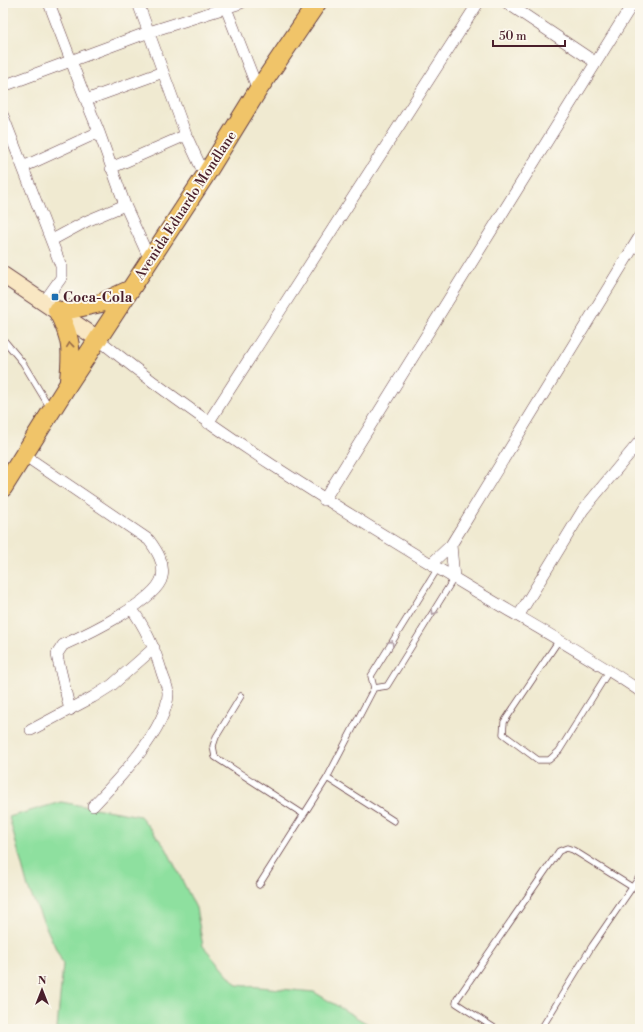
<svg xmlns="http://www.w3.org/2000/svg" width="643" height="1032" font-family="'Libre Bodoni',serif">
  <style>
    .green { fill: #8ee09f; stroke: #6c8065 }
    .lines { fill: none; stroke-linecap: round; stroke-linejoin: round }
    .service-casing { stroke: #633d44; stroke-width: 7 }
    .minor-casing { stroke: #633d44; stroke-width: 12 }
    .secondary-casing { stroke: #633d44; stroke-width: 18 }
    .primary-casing { stroke: #633d44; stroke-width: 20 }
    .service { stroke: #fff; stroke-width: 5.5 }
    .minor { stroke: #fff; stroke-width: 11 }
    .secondary { stroke: #f9e7c3; stroke-width: 16 }
    .primary { stroke: #f0c469; stroke-width: 18 }
    .oneway { stroke: #956947 }
    .oneway2 { stroke: #ae9aa0 }
    .poi-dot { fill: #1f6fb2; stroke: #fbf7ec; stroke-width: 1.5 }
    .labels { text-anchor: middle; stroke-width: 4; stroke-linejoin: round; paint-order: stroke }
    .street-label { font-size: 14px; fill: #4a1f2b; stroke: #fbf7ec }
    .poi-label { font-size: 14px; font-weight: bold; fill: #4a1f2b; stroke: #fbf7ec; text-anchor: start }
  </style>
  <rect width="100%" height="100%" fill="#fbf7ec"/>
  <filter id="ink" filterUnits="userSpaceOnUse"><feTurbulence type="fractalNoise" baseFrequency=".025" numOctaves="2"/><feDisplacementMap in="SourceGraphic" scale="8" xChannelSelector="R" yChannelSelector="G"/><feConvolveMatrix kernelMatrix="1 2 1 2 8 2 1 2 1" color-interpolation-filters="sRGB"/></filter>
  <filter id="wash" filterUnits="userSpaceOnUse"><feTurbulence type="fractalNoise" baseFrequency=".012" numOctaves="4" result="noise"/><feDisplacementMap in="SourceGraphic" scale="16" xChannelSelector="R" yChannelSelector="G"/><feGaussianBlur stdDeviation="0.9" result="paint"/><feColorMatrix in="noise" values="0 0 0 0 0 0 0 0 0 0 0 0 0 0 0 0 0 1.4 0 .05"/><feComposite in="paint" operator="in"/></filter>
  <g filter="url(#wash)">
    <rect width="100%" height="100%" fill="#f0ead1"/>
    <path class="green" d="M61,802L140,816L166,848L196,908L203,946L237,985L314,992L376,1029H57L63,964L28,888L9,817Z"/>
  </g>
  <g filter="url(#ink)">
    <g class="lines">
      <g class="service-casing">
        <path id="service" d="M3,339L23,363L50,408
          M559,640L504,722L503,734L538,760H549L559,751L609,671
          M374,688L387,686L454,578
          M241,696L216,737L213,746L215,757L303,814
          M327,778L394,821
          M259,885L327,778L374,688L371,676L438,568
          M496,1029L456,1003L457,999L559,851L567,848L573,850L632,887
          M541,1029L592,946L640,876"/>
      </g>
      <g class="minor-casing">
        <path id="minor" d="M49,3L86,100L99,132L125,205L150,260
          M138,3L186,135L205,176
          M224,3L258,90
          M507,3L595,62
          M3,86L149,32L241,3
          M86,100L163,72
          M3,116L61,266V278L44,302
          M23,167L99,132
          M111,168L186,135
          M52,240L87,221L125,205
          M98,339C210,430 330,503 454,578C516,616 580,650 640,691
          M208,423L478,3
          M24,455L149,540C157,551 165,563 162,577C157,601 85,635 63,645L57,654L58,660L70,710
          M324,500L633,3
          M451,545L454,578
          M431,564L451,545L640,236
          M519,615L583,510L640,441
          M31,730L93,697L112,685L154,648
          M93,806C117,781 167,729 168,694C168,686 164,680 162,673C155,649 146,628 131,608"/>
      </g>
      <g class="secondary-casing">
        <path id="secondary" d="M3,275L98,339"/>
      </g>
      <g class="primary-casing">
        <path id="primary" d="M57,310C72,339 72,349 69,380
          M59,312L101,303L129,290
          M3,488L69,383L205,176L258,90L317,3"/>
      </g>
      <use href="#service" class="service"/>
      <use href="#minor" class="minor"/>
      <use href="#secondary" class="secondary"/>
      <use href="#primary" class="primary"/>
    </g>
    <defs><path id="oneway-chevron" d="M-2-3.5L2.5 0L-2 3.5" fill="none" stroke-width="1.6" stroke-linecap="round" stroke-linejoin="round"/></defs>
    <use class="oneway" href="#oneway-chevron" transform="translate(70 345) rotate(-96)"/>
    <g class="oneway2">
      <use href="#oneway-chevron" transform="translate(434 612) rotate(122)"/>
      <use href="#oneway-chevron" transform="translate(391 643) rotate(-58)"/>
    </g>
  </g>
  <rect class="poi-dot" x="51" y="293" width="8" height="8" rx="2"/>
  <g class="labels">
    <g class="street-label">
      <text transform="translate(185 205) rotate(-57)" y="5">Avenida Eduardo Mondlane</text>
    </g>
    <g class="poi-label">
      <text x="63" y="302">Coca-Cola</text>
    </g>
  </g>
  <rect width="643" height="1032" fill="none" stroke="#fbf7ec" stroke-width="16"/>
  <g transform="translate(42 990)" stroke="#fbf7ec" stroke-width="3" paint-order="stroke">
  <path d="M0-3L7 15L0 10L-7 15Z" fill="#4a1f2b"/>
  <text y="-6" font-size="11" font-weight="bold" text-anchor="middle" fill="#4a1f2b">N</text>
  </g>
  <path d="M493 40v6h72v-6" fill="none" stroke="#4a1f2b" stroke-width="2"/>
  <text x="499" y="40" font-size="12" fill="#4a1f2b" stroke="#fbf7ec" stroke-width="3" paint-order="stroke">50 m</text>
</svg>
